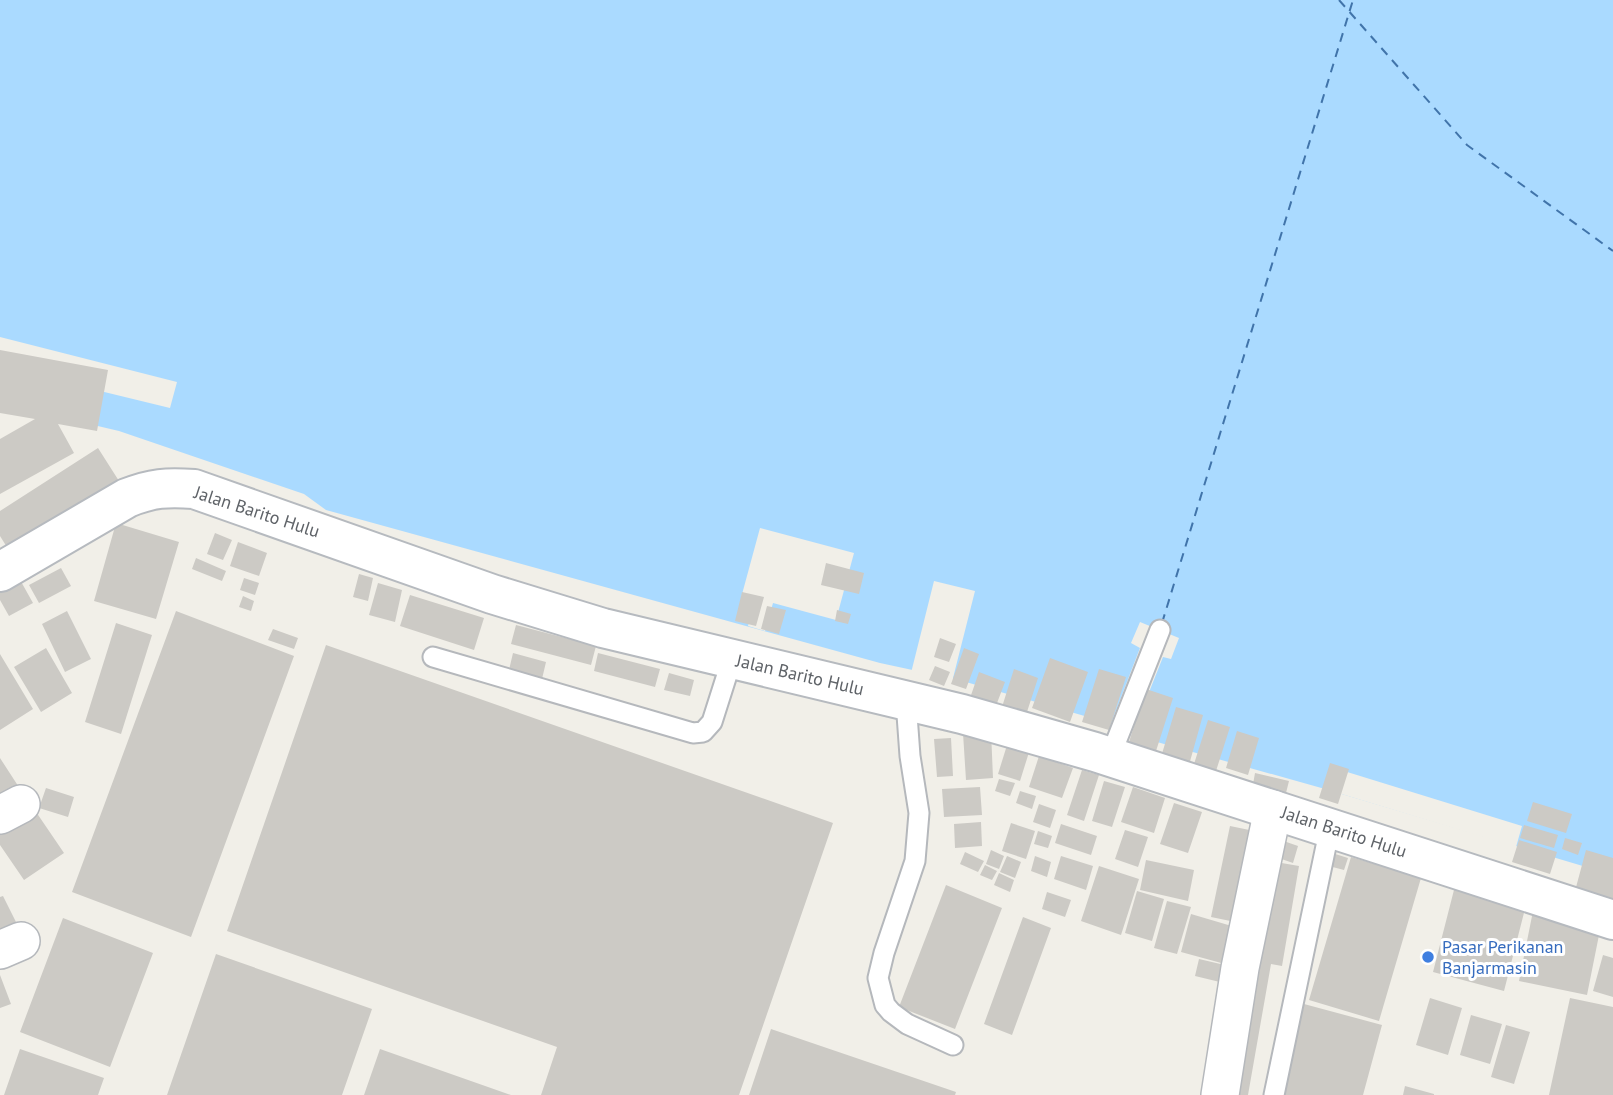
<svg xmlns="http://www.w3.org/2000/svg" width="1613" height="1095" font-family="'PT Sans',sans-serif">
  <style>
    .water { fill: #aadaff }
    .pier { fill: #f1efe8 }
    .lines { fill: none; stroke-linecap: round; stroke-linejoin: round }
    .ferry { stroke: #4174aa; stroke-width: 2; stroke-dasharray: 9 7; stroke-linecap: butt }
    .building { fill: #cccac5 }
    .lane-casing { stroke: #b5b8bc; stroke-width: 23 }
    .street-casing { stroke: #b5b8bc; stroke-width: 40 }
    .secondary-casing { stroke: #b6babf; stroke-width: 42 }
    .lane { stroke: #fff; stroke-width: 19 }
    .street { stroke: #fff; stroke-width: 37 }
    .secondary { stroke: #fff; stroke-width: 38 }
    .shop-dot { fill: #3f7fe0; stroke: #fff; stroke-width: 2.5 }
    .labels { text-anchor: middle; stroke-width: 6; stroke-linejoin: round; paint-order: stroke }
    .street-label { font-size: 18px; fill: #5f6368; stroke: #fff }
    .shop-label { font-size: 18px; fill: #366cbe; stroke: #fff; text-anchor: start }
  </style>
  <rect width="100%" height="100%" fill="#f1efe8"/>
  <path class="water" d="M0,0H1613V875L1325,789L1132,735L1095,719L959,680L880,663L326,510L304,494L119,431L0,403Z"/>
  <path class="pier" d="M0,337L177,382L170,408L92,389L0,403Z
    M760,528L854,553L836,620L773,603L765,631L748,626L754,602L741,598Z
    M934,581L975,591L952,682L911,673Z
    M1140,622L1179,638L1171,659L1163,657L1132,735L1110,726L1140,648L1131,643Z
    M1331,767L1522,826L1516,847L1325,789Z"/>
  <g class="lines">
    <path class="ferry" d="M1339,0L1467,145L1613,251
      M1162,623L1353,0"/>
  </g>
  <path class="building" d="M0,350L108,370L97,431L58,424L74,453L0,494V439L35,419L0,413Z
    M98,448L119,481L10,552L0,536V511Z
    M116,523L179,542L156,619L94,601Z
    M215,533L232,540L223,560L207,554Z
    M238,542L267,553L259,576L230,566Z
    M196,558L226,571L222,581L192,569Z
    M826,563L864,573L859,594L821,585Z
    M61,568L71,586L39,603L29,585Z
    M359,574L373,578L368,601L353,597Z
    M19,578L33,603L9,616L0,600V588Z
    M244,578L259,583L255,595L240,590Z
    M378,583L402,590L395,622L369,615Z
    M742,592L764,597L756,626L735,621Z
    M410,595L484,618L474,650L400,626Z
    M243,596L254,601L251,611L239,607Z
    M767,606L786,610L779,634L761,629Z
    M837,610L851,614L848,624L835,621Z
    M67,611L91,659L65,672L42,624Z
    M176,611L294,656L191,937L72,892Z
    M116,623L152,635L121,734L85,722Z
    M516,625L596,646L591,665L511,644Z
    M273,629L298,638L294,649L268,640Z
    M940,638L956,644L949,662L934,657Z
    M326,645L833,823L739,1095H541L557,1047L227,931Z
    M46,648L72,693L41,712L14,667Z
    M964,648L979,654L966,689L951,684Z
    M513,653L546,662L542,679L509,670Z
    M598,653L660,669L655,687L594,671Z
    M0,654L33,709L0,730Z
    M1050,658L1088,672L1070,722L1032,708Z
    M935,666L950,672L944,686L929,680Z
    M1014,669L1038,678L1026,715L1002,707Z
    M1099,669L1126,677L1109,730L1082,722Z
    M979,672L1005,682L994,711L969,701Z
    M669,673L694,680L690,696L664,690Z
    M1146,689L1173,698L1156,751L1129,742Z
    M1176,707L1203,715L1189,765L1161,757Z
    M1208,720L1230,727L1216,771L1194,764Z
    M991,731L993,778L966,780L963,733Z
    M1237,731L1259,738L1248,775L1226,768Z
    M951,738L953,776L937,777L934,739Z
    M1008,742L1030,749L1020,781L998,774Z
    M1039,756L1073,768L1062,798L1029,787Z
    M0,758L24,795L0,810Z
    M1330,763L1349,769L1338,804L1319,798Z
    M1082,770L1099,775L1084,821L1067,815Z
    M1255,773L1289,781L1285,797L1252,790Z
    M999,779L1015,783L1010,796L995,791Z
    M1104,781L1125,787L1112,827L1092,821Z
    M980,787L982,815L944,817L942,789Z
    M1133,787L1165,798L1154,833L1121,822Z
    M46,788L74,797L68,817L39,808Z
    M1020,791L1036,796L1032,809L1016,803Z
    M1533,802L1572,814L1566,833L1527,821Z
    M1174,803L1202,812L1188,853L1160,844Z
    M1039,804L1056,810L1050,828L1033,822Z
    M32,806L64,853L24,880L0,845V828Z
    M981,822L982,846L955,848L954,824Z
    M1011,823L1035,831L1026,859L1002,851Z
    M1061,824L1097,836L1091,855L1055,843Z
    M1524,825L1558,835L1554,848L1520,838Z
    M1230,826L1264,833L1245,924L1211,917Z
    M1125,830L1148,837L1138,867L1115,859Z
    M1038,831L1052,836L1048,848L1034,844Z
    M1275,838L1298,846L1293,863L1270,855Z
    M1565,838L1582,843L1578,855L1562,849Z
    M1519,840L1557,852L1550,874L1512,862Z
    M991,850L1004,856L999,869L986,864Z
    M1586,850L1613,858V901L1575,891Z
    M965,852L984,861L978,872L960,864Z
    M1329,852L1348,858L1344,870L1325,865Z
    M1007,856L1021,862L1015,878L1000,872Z
    M1035,856L1051,862L1047,877L1031,871Z
    M1061,856L1093,866L1086,890L1054,879Z
    M1351,857L1421,878L1379,1021L1309,1000Z
    M1146,860L1194,870L1188,901L1140,890Z
    M1265,860L1299,866L1282,966L1271,964L1248,1095H1224Z
    M985,865L997,871L992,880L980,875Z
    M1099,866L1139,879L1121,935L1081,921Z
    M999,873L1014,880L1010,892L994,885Z
    M946,885L1002,908L955,1029L899,1007Z
    M1455,886L1526,905L1504,991L1433,972Z
    M1137,891L1164,899L1152,941L1125,933Z
    M1047,892L1071,900L1065,917L1042,909Z
    M3,896L21,932L0,942V897Z
    M1167,901L1191,907L1177,954L1154,948Z
    M1534,906L1602,920L1587,995L1519,981Z
    M1191,914L1235,927L1225,964L1181,952Z
    M1023,917L1051,928L1012,1035L984,1024Z
    M63,918L153,953L110,1067L20,1032Z
    M216,954L372,1009L342,1095H167Z
    M1603,955L1613,958V997L1593,991Z
    M1199,959L1229,966L1224,983L1195,976Z
    M0,975L11,1004L0,1008Z
    M1430,998L1462,1008L1448,1055L1416,1045Z
    M1570,998L1613,1007V1095H1549Z
    M1304,1004L1382,1025L1363,1095H1279Z
    M1471,1015L1502,1024L1490,1064L1460,1055Z
    M1506,1025L1530,1032L1514,1084L1491,1077Z
    M771,1029L956,1092L955,1095H749Z
    M20,1049L104,1078L98,1095H4Z
    M380,1049L511,1095H364Z
    M1405,1086L1434,1094V1095H1403Z"/>
  <g class="lines">
    <g class="lane-casing">
      <path id="lane" d="M433,657L693,733L703,732L712,722L732,659
        M906,701L910,756L919,813L915,861L884,953L878,978L885,1005L891,1012L907,1024L953,1045
        M1110,757L1160,630
        M1274,1095L1330,827"/>
    </g>
    <g class="street-casing">
      <path id="street" d="M0,815L21,804
        M0,950L21,941
        M1220,1095L1240,968L1273,809"/>
    </g>
    <g class="secondary-casing">
      <path id="secondary" d="M0,572L127,498C152,488 167,487 194,489L492,594L603,628L962,714L1095,752L1613,920"/>
    </g>
    <use href="#lane" class="lane"/>
    <use href="#street" class="street"/>
    <use href="#secondary" class="secondary"/>
  </g>
  <circle class="shop-dot" cx="1428" cy="957" r="7"/>
  <g class="labels">
    <g class="street-label">
      <text transform="translate(257 512) rotate(18)" y="6">Jalan Barito Hulu</text>
      <text transform="translate(800 675) rotate(13)" y="6">Jalan Barito Hulu</text>
      <text transform="translate(1344 832) rotate(18)" y="6">Jalan Barito Hulu</text>
    </g>
    <g class="shop-label">
      <text x="1442" y="953">Pasar Perikanan<tspan x="1442" dy="21">Banjarmasin</tspan></text>
    </g>
  </g>
</svg>
